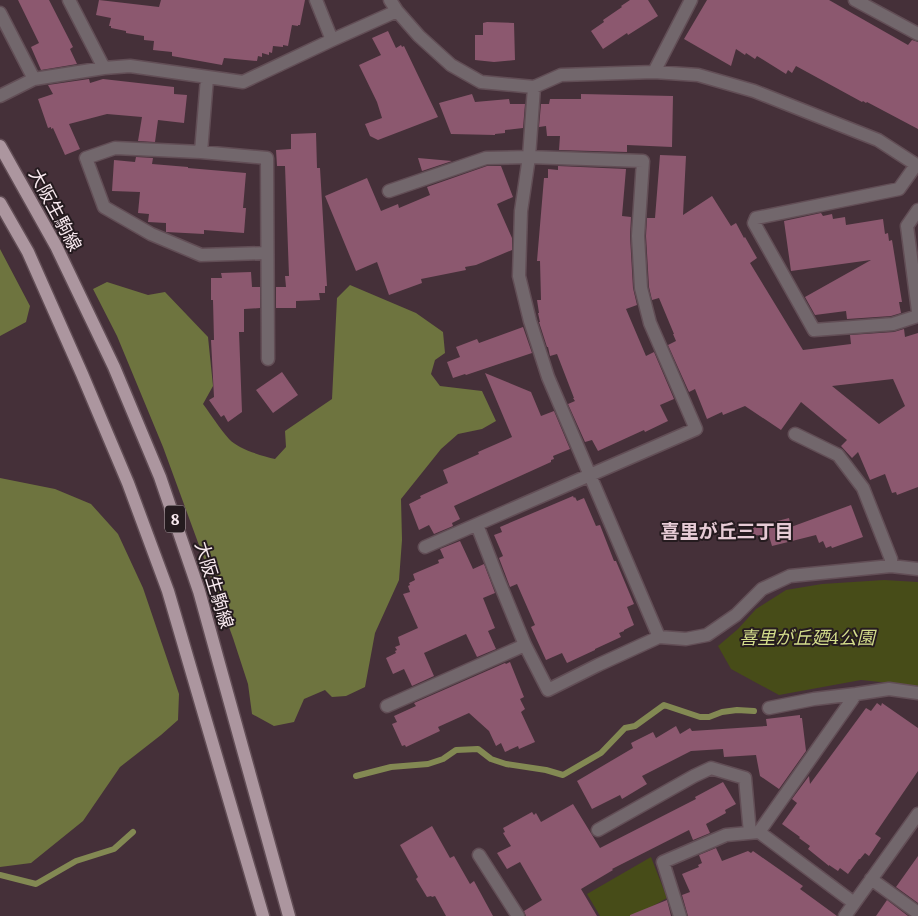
<svg xmlns="http://www.w3.org/2000/svg" width="918" height="916" font-family="Lora,'Noto Sans JP',serif">
  <style>
    .green { fill: #474c18 }
    .forest { fill: #6e743f }
    .lines { fill: none; stroke-linecap: round; stroke-linejoin: round }
    .stream { stroke: #838953; stroke-width: 6 }
    .building { fill: #8c586f; fill-rule: evenodd }
    .minor-casing { stroke: #624e56; stroke-width: 15 }
    .major-casing { stroke: #624e56; stroke-width: 15 }
    .minor { stroke: #72676c; stroke-width: 12 }
    .major { stroke: #ac969f; stroke-width: 12 }
    .labels { text-anchor: middle; stroke-width: 4; stroke-linejoin: round; paint-order: stroke }
    .shield { fill: #251b1f; stroke: #b9acb1; stroke-width: 1 }
    .shield-label { font-size: 16px; font-weight: bold; fill: #f9eaf0 }
    .street-label { font-size: 18px; fill: #f9eaf0; stroke: #251b1f }
    .park-label { font-size: 18px; font-style: italic; fill: #d3dc8b; stroke: #251b1f }
    .neighbourhood-label { font-size: 19px; font-weight: bold; fill: #e6cbd5; stroke: #251b1f }
  </style>
  <rect width="100%" height="100%" fill="#453039"/>
  <path class="green" d="M884,580L918,582V686L861,680L779,695L731,669L718,646L738,629L756,609L786,590L822,584Z
    M651,857L667,898L635,916H600L587,894Z"/>
  <path class="forest" d="M0,249L30,306L26,322L0,336Z
    M107,282L148,295L165,292L208,337L213,386L203,404C212,416 220,429 229,439C238,449 262,456 275,459L286,447L285,431L332,399L337,298L350,285L416,313L443,332L445,353L435,360L431,374L440,386L482,391L496,421L482,429L458,434L441,449L401,499L402,540L399,580L375,633L365,687L346,696L332,697L325,690L304,699L294,722L274,726L252,714L248,684L233,638L163,447L117,336L93,289Z
    M0,478L55,489L91,504L118,534L143,588L179,694L178,720L161,735L120,767L83,821L31,863L0,867Z"/>
  <g class="lines">
    <path class="stream" d="M356,776L391,767L428,764L443,759L456,750L478,749L491,759L506,764L546,770L563,775L601,753L625,728L635,726L664,705L700,717H709L722,712L737,710L754,711
      M0,875L36,884L76,861L114,849L133,832"/>
  </g>
  <path class="building" d="M18,0H49L73,47L70,49L77,64L41,70L31,47L39,43Z
    M99,0L159,7L161,0H305L300,25H298V26L292,25L288,46L283,45V47L273,46L272,53L269,52V55L262,53V57L258,56L257,61L224,58L222,65L172,56V52L153,50L154,41L144,40V36L126,33V31L111,28V26H109L111,18L96,15Z
    M630,0H648L658,16L628,35L627,33L603,49L591,31L604,22L603,20L622,7L621,6Z
    M707,0H829L908,45L912,40L918,42V129L867,102L866,103L863,101L862,102L796,66L792,73L788,70L786,74L757,56L755,59L746,53L745,55L736,49L731,66L684,39Z
    M487,22L514,23L515,60L494,62L475,60V35H483V23Z
    M388,31L396,48L401,45L402,47L404,46L438,117L378,140L370,136L365,124L382,118L377,102L359,65L381,55L372,38Z
    M89,79L90,83L103,79L174,87V94L187,95L184,123L158,120L155,142L138,141L142,117L107,114L69,124L80,149L65,155L53,128L51,129V127L48,128L38,99L53,94L48,85Z
    M472,94L475,102L509,99L510,104H525L523,128L505,130V133L495,134V135L451,134L439,103Z
    M581,94L673,96L672,147L627,145V152L559,150L560,136H547L546,126L539,127L541,104H549L550,99H581Z
    M316,133L317,168H320L327,286H325V293H319L320,300L296,301V308H276V287H286L285,276H289L285,166H277L276,150L291,149V134Z
    M660,155L686,156L683,215L712,196L731,226L736,223L744,238L745,237L757,258L750,263L803,350L851,344L850,335L894,332L904,329L905,337L918,333V487L897,495L896,492L892,493L885,474L870,480L858,452L852,458L841,446L847,440L801,402L781,430L745,406L723,415L722,412L707,419L695,389L689,392L668,345L676,341L673,334H674L659,298L652,300L649,287L646,236L647,218H655ZM893,379L905,406L879,424L832,386Z
    M136,157L153,158L152,164L188,167V168L246,173L243,208H246L244,233L204,230V234L166,232V223L148,222L149,214L138,213L140,192L112,191L114,160L135,162Z
    M418,158L452,161L422,171Z
    M487,166H501L513,197L497,204L512,238V250L476,265L465,267L466,270L421,279L422,283L389,295L377,262L356,271L325,196L367,178L381,211L398,204L399,208L430,195L427,187Z
    M558,166L626,169L622,216L631,217L630,236L633,288L637,305L626,309L646,356L654,352L674,399L660,405L668,421L645,432L644,430L598,451L592,440L585,442L568,404L575,401L573,398H574L557,354L550,356L548,347H547L539,322H540L538,313H539L537,300H541L540,261H537L544,178H548V169L558,170Z
    M821,213L823,216L832,214L833,219L845,217L846,225L883,219L885,234L888,233L889,241L892,240L902,302H899L901,313L891,316L847,319L846,311L815,315L805,297L871,260L791,271L784,221Z
    M251,272L252,287H260V308L244,309V332H239L242,412L228,422L224,415L221,417L209,400L214,397L211,340H214L213,300H211V278H222L221,273Z
    M523,327L532,353L466,375L465,374L453,378L447,362L460,357L456,347L477,339L479,343Z
    M282,372L298,395L273,413L256,390Z
    M485,373L531,392L541,416L554,411L570,449L553,456L554,459L551,460V462L454,506L460,519L452,523L453,526L434,534L429,525L419,530L409,504L421,498L420,496L448,483L443,470L479,454L478,452L512,437Z
    M573,496L574,498L575,497L577,501L584,498L596,526L600,525L614,561H616L634,604L627,607L634,625L624,630V631L619,633L621,637L595,649V650L567,663L562,653L546,660L531,627L535,625L517,584L510,587L499,558L503,556L494,535L502,532L500,527Z
    M851,505L863,537L832,548L831,546L826,548L823,541L819,543L816,535L772,546L769,536L740,534L739,531L789,518L791,527Z
    M460,541L473,569L484,564L495,593L483,598L495,628L488,631L496,649L477,657L466,634L424,653L434,676L412,686L404,669L393,674L386,658L396,653L395,651L397,650L395,647L400,645L398,637L418,628L403,594L410,592L408,586L410,585L409,583L415,580L413,574L439,563L438,560L444,558L440,549Z
    M510,662L524,697L520,699L525,709L521,712L535,742L519,749L518,746L505,752L501,743L496,746L489,731L469,713L438,727L440,731L406,747L405,745L402,746L392,724L397,722L394,716L416,706L414,703L505,663L506,664Z
    M877,703L881,706L882,703L918,728V771L875,834L881,838L869,856L865,853L860,859H859L848,874L840,868L838,871L829,865V866L808,849L810,846L799,838L800,837L782,824L797,803L792,799L809,776L810,784L866,708L871,711Z
    M800,715V718H802L806,751L779,789L760,776L756,755L724,757L723,749L691,751L642,776L647,784L622,799L620,795L592,809L577,781L633,748L631,743L653,732L656,738L676,726L680,734L690,728L692,731L767,726L766,719Z
    M723,782L736,804L725,810L726,813L706,824L710,833L693,840L689,830L612,869L613,870L581,889L597,916H526L524,911L542,900L520,862L507,869L497,853L511,846L503,833L505,832L503,828L532,812L534,815L536,813L541,822L573,804L600,848L696,799L695,797Z
    M432,826L450,858L454,856L470,884L474,881L493,916H446L435,896L432,897L431,896L427,897L416,879L418,877L400,845Z
    M716,848L722,861L748,851L751,853L753,851L803,886L800,889L837,916H688L682,895L690,892L682,874L699,867L698,865L702,863L699,855Z
    M918,856V903L896,887Z
    M667,900L671,916H630V915Z
    M887,900L908,916H876Z"/>
  <g class="lines">
    <g class="minor-casing">
      <path id="minor" d="M69,0L104,68
        M316,0L332,40
        M390,0L397,11L419,36L451,65L481,82L534,87L561,75L654,72L698,75L754,91L878,140L918,166
        M855,0L918,34
        M0,13L34,79L0,96
        M654,72L691,0
        M34,79L104,68L130,66L243,82L332,40L397,11
        M534,87L529,157L521,211L519,276L530,321L548,377L659,637
        M201,152L207,78
        M916,165L899,189L756,218L754,223L814,330L893,324L918,316
        M389,191L486,158L529,157L643,161L638,236L641,288L650,323L696,429L590,475L425,547
        M918,210L907,226L918,311
        M267,253L201,255L151,234L104,207L86,158L115,148L201,152L267,158L268,359
        M795,434L838,455L863,488L891,559V566
        M477,525L498,579L525,645L548,690L598,665L659,637L686,639L707,635L736,615L762,589L790,576L891,566L918,569
        M387,706L525,645
        M769,708L814,699L856,694
        M598,830L694,776L711,768L745,778L750,833
        M759,832L856,694L889,689L918,693
        M479,855L518,916
        M871,879L918,913
        M680,916L663,862L726,835L759,832L854,903
        M845,916L918,814"/>
    </g>
    <g class="major-casing">
      <path id="major" d="M0,146L56,246L114,367L160,477L199,591L289,916
        M0,203L28,252L82,374L128,483L168,591L263,916"/>
    </g>
    <use href="#minor" class="minor"/>
    <use href="#major" class="major"/>
  </g>
  <g class="labels">
    <rect class="shield" x="165" y="505.5" width="20" height="27" rx="4"/>
    <g class="shield-label">
      <text x="175" y="525">8</text>
    </g>
    <g class="street-label">
      <text transform="translate(55 210) rotate(62)" y="6">大阪生駒線</text>
      <text transform="translate(214 585) rotate(73)" y="6">大阪生駒線</text>
    </g>
    <g class="park-label">
      <text x="807" y="644">喜里が丘廼4公園</text>
    </g>
    <g class="neighbourhood-label">
      <text x="727" y="538">喜里が丘三丁目</text>
    </g>
  </g>
</svg>
